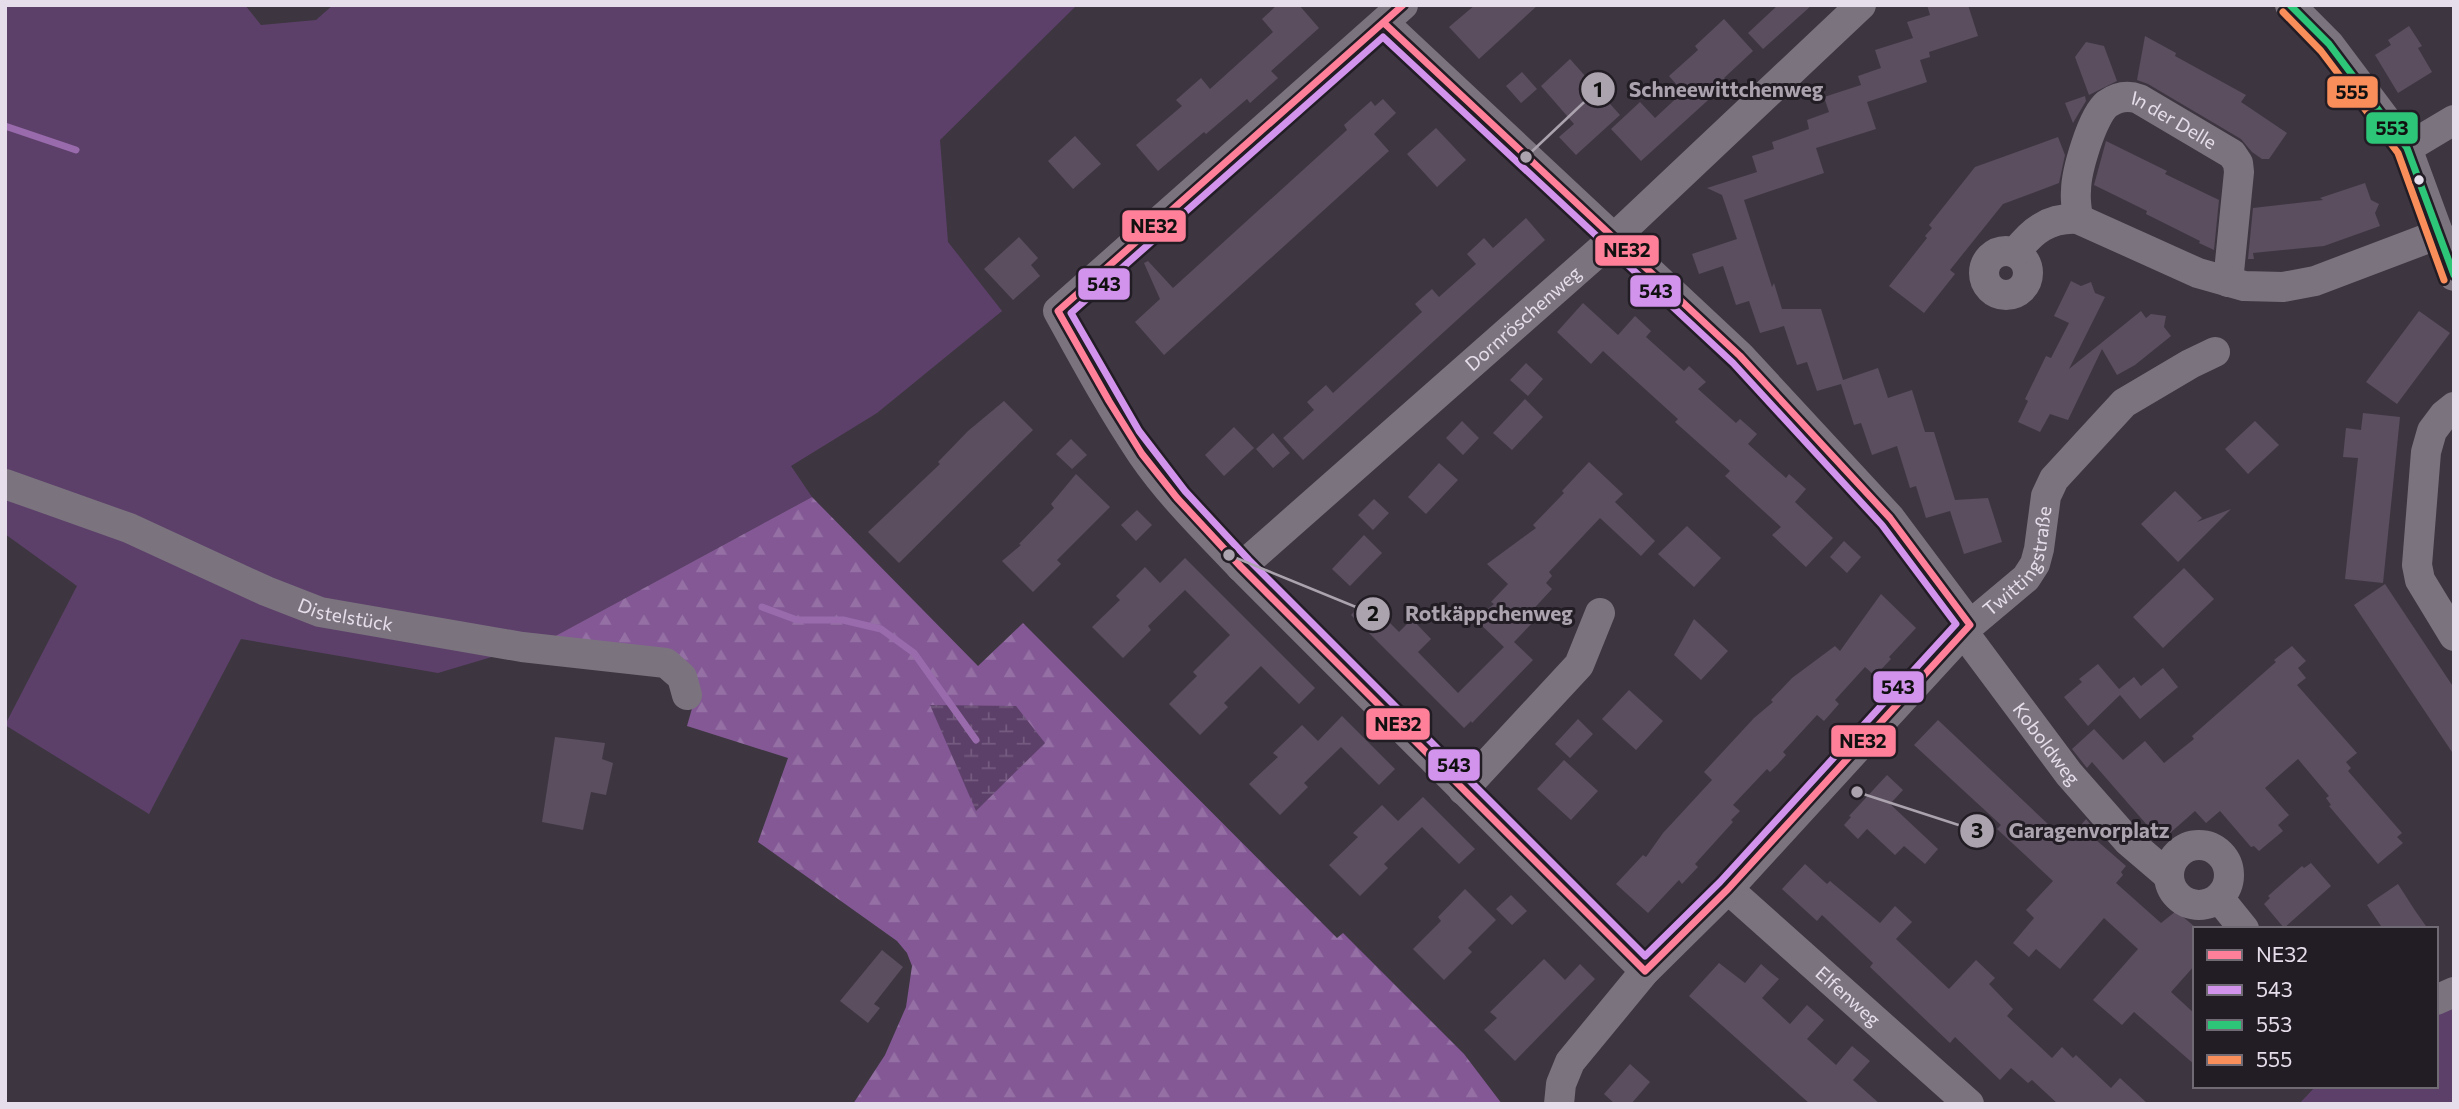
<svg xmlns="http://www.w3.org/2000/svg" width="2459" height="1109" font-family="Commissioner,sans-serif">
  <style>
    .grass { fill: #5d406a }
    .forest { fill: url(#forest-firs) }
    .wetland { fill: url(#wetland-marsh) }
    .lines { fill: none; stroke-linecap: round; stroke-linejoin: round }
    .stream { stroke: #996bac; stroke-width: 7 }
    .building { fill: #5a4e5f }
    .minor { stroke: #7b747f; stroke-width: 30 }
    .bus-1-casing { stroke: #221c25; stroke-width: 12 }
    .bus-2-casing { stroke: #221c25; stroke-width: 12 }
    .bus-3-casing { stroke: #221c25; stroke-width: 12 }
    .bus-4-casing { stroke: #221c25; stroke-width: 12 }
    .bus-1 { stroke: #ff8098; stroke-width: 7 }
    .bus-2 { stroke: #d193ec; stroke-width: 7 }
    .bus-3 { stroke: #2dc577; stroke-width: 7 }
    .bus-4 { stroke: #fa8e5a; stroke-width: 7 }
    .bus-dot { fill: #e6deea; stroke: #221c25; stroke-width: 2.5 }
    .labels { text-anchor: middle; stroke-width: 6; stroke-linejoin: round; paint-order: stroke }
    .street-label { font-size: 19px; fill: #e6deea; stroke: #221c25 }
    .leader { fill: none; stroke: #aba3ae; stroke-width: 2.5 }
    .callout-dot { fill: #aba3ae; stroke: #221c25; stroke-width: 2.5 }
    .mark-label { font-size: 21px; text-anchor: middle; font-weight: bold; fill: #111 }
    .callout-label { font-size: 21px; text-anchor: middle; font-weight: bold; fill: #aba3ae; stroke: #221c25; stroke-width: 6; stroke-linejoin: round; paint-order: stroke }
    .line-badge { stroke: #221c25; stroke-width: 2.5 }
    .pale-badge-label { font-size: 19px; text-anchor: middle; font-weight: bold; fill: #111 }
  </style>
  <defs>
    <pattern id="forest-firs" width="22" height="20" patternUnits="userSpaceOnUse" patternTransform="scale(1.75)"><rect width="22" height="20" fill="#835895"/><path d="M5 1l3.5 6h-7zM16 11l3.5 6h-7z" fill="#9570a4"/></pattern>
    <pattern id="wetland-marsh" width="20" height="14" patternUnits="userSpaceOnUse" patternTransform="scale(1.75)"><rect width="20" height="14" fill="#5d406a"/><path d="M1 5h8M5 5V1M11 12h8M15 12V8" fill="none" stroke="#745b7f"/></pattern>
  </defs>
  <rect width="100%" height="100%" fill="#3d3640"/>
  <path class="grass" d="M5,5H245L261,25L316,20L333,5H1077L940,140L948,242L1002,311L877,413L791,466L812,497L548,640L438,673L241,639L149,814L5,725L77,586L5,534Z
    M2454,998V1104H2299L2316,1086H2436V1006Z"/>
  <path class="forest" d="M812,497L978,666L1023,623L1337,938L1343,933L1464,1054L1502,1104H853L885,1055L906,1007L912,966L907,953L897,941L758,842L788,758L687,726L693,705L689,677L548,640Z"/>
  <path class="wetland" d="M930,705L1016,706L1045,743L976,811Z"/>
  <g class="lines">
    <path class="stream" d="M5,126L76,150
      M762,607L797,620H843L881,629L914,653L976,740"/>
  </g>
  <path class="building" d="M1277,5H1299L1319,28L1271,71L1278,78L1250,103L1247,99L1206,134L1204,132L1158,171L1136,145L1182,106L1176,100L1201,78L1210,89L1273,32L1262,19Z
    M1475,5H1538L1479,59L1449,27Z
    M1778,5H1812L1763,49L1748,33Z
    M1927,5H1968L1978,36L1929,52L1930,57L1920,60L1927,82L1867,102L1876,129L1816,148L1824,173L1744,200L1772,287L1774,283L1782,309H1821L1843,380L1878,368L1888,398L1912,390L1925,432H1934L1955,500L1988,498L2002,542L1964,554L1950,511L1926,518L1916,486L1910,488L1897,446L1872,455L1861,423L1854,425L1841,384L1817,391L1807,362L1797,365L1784,326L1760,333L1749,301L1736,305L1723,266L1699,274L1692,254L1737,239L1722,195L1707,188L1757,172L1752,156L1774,149L1772,142L1809,129L1807,120L1829,112L1824,97L1861,85L1858,76L1881,68L1875,50L1913,38L1907,22L1930,15Z
    M1724,19L1753,51L1724,78L1728,82L1641,161L1611,129L1640,102L1655,118L1683,92L1669,76L1698,50L1695,46Z
    M2409,26L2422,46L2418,48L2432,72L2398,93L2375,55L2391,45L2388,40Z
    M2145,36L2176,53L2175,56L2246,95L2241,102L2287,133L2269,159H2262L2252,152L2241,139L2148,84L2137,80Z
    M2086,42L2104,46L2117,81L2089,95L2075,57Z
    M1570,59L1620,115L1576,155L1559,137L1574,124L1541,86Z
    M1522,72L1537,89L1521,103L1506,86Z
    M2085,96L2086,101L2073,123L2065,103Z
    M1383,99L1396,113L1374,134L1389,151L1164,355L1135,322L1160,299L1144,263L1148,261L1173,288L1347,130L1344,125L1371,101L1375,106Z
    M1436,128L1466,160L1437,187L1407,154Z
    M1075,136L1101,164L1073,189L1048,161Z
    M2058,137L2065,155L2059,183L2003,204L1950,270L1955,274L1924,313L1889,286L1927,238L1925,236L1932,228L1929,225L1975,167Z
    M2106,141L2167,171L2165,174L2219,200L2214,250L2199,243L2200,241L2146,214L2147,211L2094,185Z
    M2365,183L2371,200L2379,204L2375,213L2380,226L2324,246L2253,253L2254,259H2248L2253,208L2323,200L2320,198Z
    M1526,218L1545,240L1303,460L1283,438L1314,410L1307,402L1326,385L1333,393L1422,312L1415,304L1432,289L1439,297L1476,264L1467,254L1484,238L1493,248Z
    M1019,237L1038,258L1031,265L1040,276L1013,300L984,269Z
    M2071,281L2081,286L2091,282L2095,293L2105,297L2069,369L2141,311L2146,318L2151,314L2166,316L2164,327L2171,336L2135,365L2117,375L2102,349L2068,420L2050,414L2040,432L2018,422L2028,401L2025,399L2046,356L2051,358L2069,323L2054,316Z
    M1583,303L1618,335L1635,316L1651,331L1646,337L1684,371L1689,366L1706,382L1698,389L1736,423L1740,419L1757,434L1748,444L1786,478L1789,474L1806,489L1795,502L1833,538L1806,567L1772,535L1781,527L1725,476L1730,471L1675,422L1678,419L1603,351L1591,364L1557,332Z
    M2419,311L2450,333L2397,404L2366,382Z
    M1526,363L1543,379L1528,396L1510,380Z
    M1525,399L1543,417L1512,450L1493,433Z
    M1004,401L1033,430L899,563L868,532L940,464L938,462L968,431Z
    M2363,413L2400,417L2383,583L2345,579L2358,458L2343,457L2346,428L2361,430Z
    M1462,421L1479,438L1463,455L1446,438Z
    M2255,421L2279,445L2248,474L2225,449Z
    M1234,427L1254,448L1224,476L1205,455Z
    M1273,433L1290,453L1273,468L1256,449Z
    M1071,439L1087,455L1072,469L1056,454Z
    M1589,462L1623,494L1615,502L1655,541L1641,556L1600,518L1549,572L1552,576L1546,583L1552,589L1528,615L1534,621L1514,642L1533,660L1472,723L1471,721L1464,728L1351,615L1366,599L1399,632L1412,619L1431,639L1418,652L1458,693L1504,647L1475,619L1494,604L1491,602L1508,584L1487,564L1536,528L1533,525L1564,493L1562,491Z
    M1439,463L1458,480L1426,514L1408,497Z
    M1076,474L1110,507L1057,560L1061,564L1033,592L1002,561L1021,545L1019,544L1054,508L1051,504Z
    M2175,491L2202,518L2197,522L2231,509L2178,562L2141,524Z
    M1374,499L1389,513L1373,530L1358,515Z
    M1137,510L1152,525L1136,541L1121,525Z
    M1687,526L1721,558L1694,587L1658,554Z
    M1364,535L1382,553L1350,586L1332,569Z
    M1844,541L1861,557L1847,573L1830,557Z
    M1185,558L1315,688L1299,704L1261,666L1224,703L1228,707L1200,735L1169,704L1197,676L1193,672L1230,635L1185,590L1148,626L1151,630L1123,658L1092,627L1120,600L1116,596L1145,567L1160,583Z
    M2184,568L2214,599L2163,648L2133,617Z
    M2385,584L2454,688V755L2354,605Z
    M1881,594L1916,628L1889,657L1891,659L1875,676L1865,667L1835,700L1839,704L1824,721L1817,715L1783,752L1786,755L1778,764L1770,772L1767,769L1733,805L1740,811L1731,820L1733,822L1695,864L1698,867L1682,884L1679,880L1648,913L1616,884L1643,855L1646,857L1663,833L1712,780L1704,772L1754,718L1773,702L1771,700L1792,678L1835,646L1840,651Z
    M1694,619L1728,651L1701,680L1674,655Z
    M2292,646L2306,661L2298,668L2306,678L2297,685L2357,753L2346,762L2351,768L2348,771L2402,833L2397,837L2403,843L2378,864L2329,806L2331,805L2326,798L2329,796L2298,759L2265,788L2289,815L2278,825L2283,831L2259,851L2254,846L2251,847L2220,811L2206,823L2195,811L2161,841L2092,762L2087,768L2072,749L2094,729L2123,760L2145,741L2164,763L2194,739L2192,736L2276,662L2274,660Z
    M2098,664L2119,689L2134,677L2141,686L2163,668L2178,687L2140,719L2120,695L2088,726L2064,697L2082,682L2079,679Z
    M1629,690L1663,721L1636,750L1602,719Z
    M1342,716L1395,769L1379,785L1341,747L1304,783L1308,787L1280,815L1249,784L1278,757L1273,753L1302,725L1318,741Z
    M1578,719L1593,734L1570,758L1555,744Z
    M1938,720L2067,842L2086,819L2099,835L2095,839L2126,866L2121,872L2123,875L2116,883L2161,923L2176,911L2195,927V965L2171,992L2195,1014V1065L2134,1012L2122,1025L2093,1000L2138,949L2104,918L2060,969L2036,949L2029,957L2013,943L2034,918L2026,910L2053,881L1997,829L2001,825L1914,745Z
    M555,737L605,743L602,759L613,763L606,795L591,792L583,830L542,822Z
    M1564,760L1598,791L1571,820L1537,789Z
    M1887,775L1903,790L1890,804L1938,849L1925,864L1904,846L1895,855L1867,829L1858,839L1844,825L1851,817L1849,816Z
    M1423,797L1475,849L1459,864L1422,827L1384,864L1388,868L1360,896L1329,865L1358,837L1353,833L1382,805L1398,821Z
    M2311,863L2331,886L2284,928L2264,904L2270,898L2268,896L2302,866L2304,868Z
    M1805,864L1827,884L1830,881L1880,923L1895,906L1912,922L1896,939L1949,989L1976,960L1995,978L1989,984L2013,1009L2007,1016L2052,1058L2062,1047L2073,1058L2076,1055L2111,1088L2120,1078L2148,1104H2058L2032,1080L2028,1083L2011,1068L2000,1080L1955,1037L1950,1043L1870,967L1873,963L1822,915L1817,921L1782,889Z
    M2398,884L2414,909L2428,929H2383L2367,905Z
    M1465,889L1496,920L1468,948L1472,952L1444,980L1413,949L1441,921L1438,917Z
    M1511,895L1527,911L1512,925L1496,909Z
    M882,950L903,967L874,1004L880,1008L868,1023L840,1001Z
    M1544,959L1565,980L1580,964L1595,979L1515,1061L1484,1030L1497,1018L1490,1012Z
    M1719,963L1745,983L1761,964L1770,972L1779,979L1762,998L1790,1024L1807,1005L1824,1020L1807,1039L1836,1065L1852,1046L1870,1061L1853,1080L1880,1104H1810L1689,996Z
    M1630,1064L1650,1082L1631,1104H1615L1604,1094Z"/>
  <g class="lines">
    <g class="minor">
      <path d="M1403,5L1058,311C1085,360 1111,408 1142,454C1170,495 1207,531 1241,567L1645,971"/>
      <path d="M2290,5L2329,44L2407,148L2454,276"/>
      <path d="M1384,23L1740,356L1890,518L1970,625"/>
      <path d="M2407,148L2454,120"/>
      <path id="s1" d="M2078,219C2077,210 2075,200 2076,191C2076,172 2092,116 2107,104C2117,97 2128,95 2139,99L2232,154L2238,163L2239,172L2228,282"/>
      <circle cx="2006" cy="273" r="22"/>
      <path d="M2015,253C2032,231 2049,217 2078,219L2198,273L2244,286L2283,287L2315,281L2439,234"/>
      <path d="M2454,407L2444,415L2432,431L2426,452L2417,565L2420,580L2454,636"/>
      <path id="s2" d="M5,484L129,528L266,591L320,612L522,647L666,663L682,677L687,695"/>
      <path id="s3" d="M1241,567L1613,239L1861,5"/>
      <path id="s4" d="M1964,633L2069,774L2128,841L2169,876"/>
      <path d="M1463,790L1579,665L1600,613"/>
      <circle cx="2199" cy="875" r="30"/>
      <path id="s5" d="M1728,889L1969,1104"/>
      <path d="M2219,898L2244,929"/>
      <path d="M2436,1000L2454,992"/>
      <path id="s6" d="M1559,1104L1561,1084L1570,1062L1645,971L1728,889L1970,625L2026,578L2035,564L2039,549L2046,496L2054,479L2124,403L2190,364L2215,352"/>
    </g>
    <g class="bus-1-casing">
      <path id="bus-1" d="M1384,23L1740,356L1890,518L1970,625L1728,889L1645,971L1241,567L1177,498L1142,454L1109,401L1058,311L1403,5"/>
    </g>
    <g class="bus-2-casing">
      <path id="bus-2" d="M1383,37L1733,363L1882,525L1956,624L1720,882L1645,956L1249,560L1185,491L1139,431L1071,313Z"/>
    </g>
    <g class="bus-3-casing">
      <path id="bus-3" d="M2290,5L2329,44L2407,148L2454,275"/>
    </g>
    <g class="bus-4-casing">
      <path id="bus-4" d="M2283,12L2321,51L2398,153L2444,280"/>
    </g>
    <use href="#bus-1" class="bus-1"/>
    <use href="#bus-2" class="bus-2"/>
    <use href="#bus-3" class="bus-3"/>
    <use href="#bus-4" class="bus-4"/>
  </g>
  <circle class="bus-dot" cx="2419" cy="180" r="6"/>
  <g class="labels">
    <g class="street-label">
      <text dy="7" stroke="none"><textPath href="#s1" startOffset="196">In der Delle</textPath></text>
      <text dy="7" stroke="none"><textPath href="#s3" startOffset="376">Dornröschenweg</textPath></text>
      <text dy="7" stroke="none"><textPath href="#s6" startOffset="721">Twittingstraße</textPath></text>
      <text dy="7" stroke="none"><textPath href="#s2" startOffset="366">Distelstück</textPath></text>
      <text dy="7" stroke="none"><textPath href="#s4" startOffset="138">Koboldweg</textPath></text>
      <text dy="7" stroke="none"><textPath href="#s5" startOffset="161">Elfenweg</textPath></text>
    </g>
  </g>
  <path class="leader" d="M1526 157L1598 89M1229 555L1373 614M1857 792L1977 831"/>
  <g class="callout-dot">
    <circle cx="1526" cy="157" r="7"/>
    <circle cx="1229" cy="555" r="7"/>
    <circle cx="1857" cy="792" r="7"/>
    <circle cx="1598" cy="89" r="18"/>
    <circle cx="1373" cy="614" r="18"/>
    <circle cx="1977" cy="831" r="18"/>
  </g>
  <g class="mark-label">
    <text x="1598" y="97">1</text>
    <text x="1373" y="621">2</text>
    <text x="1977" y="838">3</text>
  </g>
  <g class="callout-label">
    <text x="1726" y="97">Schneewittchenweg</text>
    <text x="1489" y="621">Rotkäppchenweg</text>
    <text x="2089" y="838">Garagenvorplatz</text>
  </g>
  <g class="line-badge">
    <rect x="2326" y="75" width="53" height="34" rx="7" fill="#fa8e5a"/>
    <rect x="2365" y="111" width="54" height="34" rx="7" fill="#2dc577"/>
    <rect x="1121" y="209" width="66" height="34" rx="7" fill="#ff8098"/>
    <rect x="1594" y="234" width="66" height="33" rx="7" fill="#ff8098"/>
    <rect x="1077" y="267" width="54" height="34" rx="7" fill="#d193ec"/>
    <rect x="1629" y="274" width="53" height="34" rx="7" fill="#d193ec"/>
    <rect x="1872" y="670" width="53" height="34" rx="7" fill="#d193ec"/>
    <rect x="1365" y="707" width="66" height="34" rx="7" fill="#ff8098"/>
    <rect x="1830" y="724" width="67" height="34" rx="7" fill="#ff8098"/>
    <rect x="1427" y="748" width="54" height="34" rx="7" fill="#d193ec"/>
  </g>
  <g class="pale-badge-label">
    <text x="2352" y="99">555</text>
    <text x="2392" y="135">553</text>
    <text x="1154" y="233">NE32</text>
    <text x="1627" y="257">NE32</text>
    <text x="1104" y="291">543</text>
    <text x="1656" y="298">543</text>
    <text x="1898" y="694">543</text>
    <text x="1398" y="731">NE32</text>
    <text x="1863" y="748">NE32</text>
    <text x="1454" y="772">543</text>
  </g>
  <rect width="2459" height="1109" fill="none" stroke="#e6deea" stroke-width="14"/>
  <rect x="2193" y="927" width="245" height="161" fill="#221c25" stroke="#706a74" stroke-width="2"/>
  <rect x="2207" y="950" width="35" height="10" fill="#ff8098" stroke="#706a74" stroke-width="2"/>
  <text x="2256" y="962" font-size="21" fill="#e6deea">NE32</text>
  <rect x="2207" y="985" width="35" height="10" fill="#d193ec" stroke="#706a74" stroke-width="2"/>
  <text x="2256" y="997" font-size="21" fill="#e6deea">543</text>
  <rect x="2207" y="1020" width="35" height="10" fill="#2dc577" stroke="#706a74" stroke-width="2"/>
  <text x="2256" y="1032" font-size="21" fill="#e6deea">553</text>
  <rect x="2207" y="1055" width="35" height="10" fill="#fa8e5a" stroke="#706a74" stroke-width="2"/>
  <text x="2256" y="1067" font-size="21" fill="#e6deea">555</text>
</svg>
